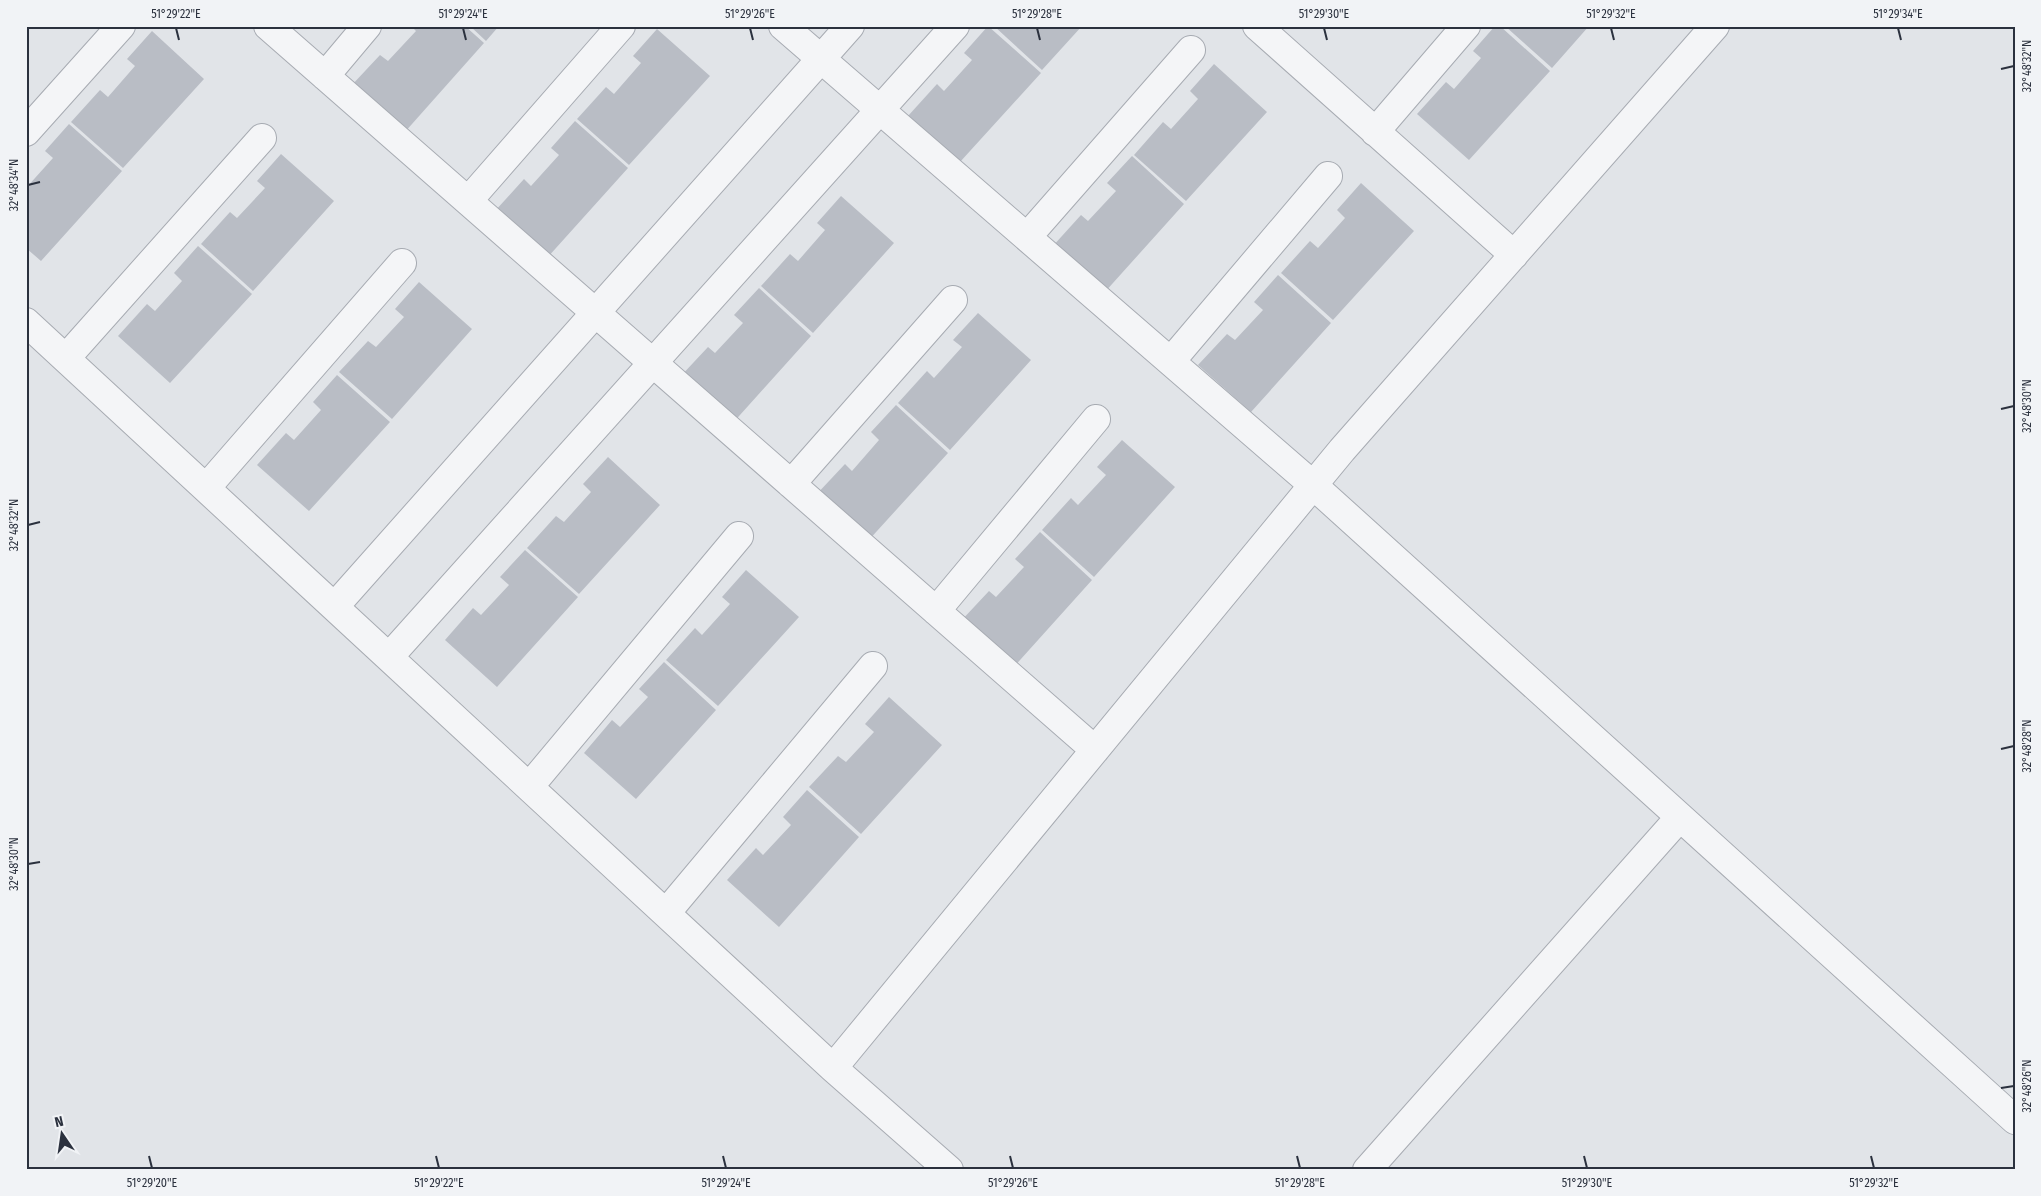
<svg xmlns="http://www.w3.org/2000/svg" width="2041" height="1196" font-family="'Fira Sans Condensed',sans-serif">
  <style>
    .building { fill: #b9bdc5 }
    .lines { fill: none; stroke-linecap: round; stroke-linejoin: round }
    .minor-casing { stroke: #a7abb2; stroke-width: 30 }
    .minor { stroke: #f4f5f7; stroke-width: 28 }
    .ticks { fill: none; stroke: #2b313e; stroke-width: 2 }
    .neatline { fill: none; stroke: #2b313e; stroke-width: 2 }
    .ticks-label { font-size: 12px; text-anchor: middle; fill: #2b313e }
  </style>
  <rect width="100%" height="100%" fill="#e1e4e8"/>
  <path class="building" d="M411,26H465L484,43L404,133L351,86L380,55L388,61L416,31Z
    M470,26H499L486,41Z
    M988,26L1041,73L960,162L908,116L937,84L944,91L972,60L964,53Z
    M994,26H1082L1042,70Z
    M1495,26H1500L1550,71L1469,160L1417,114L1446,82L1454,89L1481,58L1473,51Z
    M1505,26H1589L1552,68Z
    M657,29L710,76L629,165L577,119L606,87L614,94L641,63L633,56Z
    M152,31L204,79L123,168L71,122L100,90L108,97L135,66L127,59Z
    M1214,64L1267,112L1186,201L1134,155L1163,122L1171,129L1198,99L1190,91Z
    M575,121L628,168L547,258L495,211L524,179L531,186L559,155L551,148Z
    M69,124L122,171L41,261L26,248V188L53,158L45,151Z
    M281,154L334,201L253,291L201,244L230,212L237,218L265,188L257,181Z
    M1132,156L1184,204L1104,293L1052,247L1081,215L1088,221L1116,191L1107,183Z
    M1361,183L1414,231L1333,320L1281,273L1310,241L1318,248L1345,218L1337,210Z
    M841,196L894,243L813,333L761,286L790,254L798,261L825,230L817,223Z
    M198,246L252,294L170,383L118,336L147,304L155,311L182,281L174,273Z
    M1278,275L1331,323L1251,412L1198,365L1227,334L1235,340L1263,310L1254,302Z
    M419,282L472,329L392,419L339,372L368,341L376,347L404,317L395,309Z
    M759,288L811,336L731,425L679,378L708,347L715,353L743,323L734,315Z
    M978,313L1031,360L950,450L898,403L927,371L934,378L962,347L953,340Z
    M337,375L390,422L309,511L257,465L286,433L294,440L321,410L313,402Z
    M896,405L948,453L867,542L815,496L845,464L852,471L879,440L871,432Z
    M1122,440L1175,487L1094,577L1042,530L1071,498L1078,505L1106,475L1097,467Z
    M608,457L660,505L579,594L527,548L556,516L564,522L591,492L583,484Z
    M1040,532L1092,580L1012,669L960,622L989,591L996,597L1024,567L1015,559Z
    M525,550L578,597L497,687L445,640L473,608L481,615L509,585L500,577Z
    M746,570L799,617L718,706L666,660L695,628L702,635L730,604L722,597Z
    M664,662L716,710L636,799L584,753L612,720L620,727L648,697L639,689Z
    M889,697L942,745L861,834L809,787L838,756L846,762L874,732L865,724Z
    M807,790L859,837L779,927L727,880L756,848L763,855L791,825L783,817Z"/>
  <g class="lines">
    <g class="minor-casing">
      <path id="minor" d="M268,26L1095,750
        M783,26L1313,485L2015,1120
        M1257,26L1514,255
        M325,76L367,26
        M26,132L121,26
        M1375,132L1466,26
        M468,201L621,26
        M1027,237L1191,50
        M26,322L833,1068L1342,450L1715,26
        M66,358L262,138
        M1171,361L1328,176
        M791,484L953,300
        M206,488L402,263
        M335,606L850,26
        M936,611L1096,419
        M389,657L955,26
        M529,787L739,536
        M666,913L873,666
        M833,1068L949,1170
        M1367,1170L1680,817"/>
    </g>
    <use href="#minor" class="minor"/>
  </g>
  <path class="ticks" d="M176,28L179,40M463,28L466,40M750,28L753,40M1037,28L1040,40M1324,28L1327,40M1611,28L1614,40M1898,28L1901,40M2001,69L2014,66M28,185L40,182M2001,409L2014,406M28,525L40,522M2001,749L2014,746M28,864L40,862M2001,1088L2014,1086M149,1156L152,1168M436,1156L439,1168M723,1156L726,1168M1010,1156L1013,1168M1297,1156L1300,1168M1584,1156L1587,1168M1871,1156L1874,1168"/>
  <rect width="2041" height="1196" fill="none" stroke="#f1f3f6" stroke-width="55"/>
  <g transform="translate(62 1134) rotate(347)" stroke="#f1f3f6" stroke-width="4" paint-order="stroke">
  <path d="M0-4L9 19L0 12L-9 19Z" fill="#2b313e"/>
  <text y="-8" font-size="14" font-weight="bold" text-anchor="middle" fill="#2b313e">N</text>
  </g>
  <rect x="28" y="28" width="1986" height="1140" class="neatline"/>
  <g class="ticks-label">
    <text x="176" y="18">51°29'22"E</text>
    <text x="463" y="18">51°29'24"E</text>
    <text x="750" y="18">51°29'26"E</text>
    <text x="1037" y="18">51°29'28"E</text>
    <text x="1324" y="18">51°29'30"E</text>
    <text x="1611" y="18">51°29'32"E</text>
    <text x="1898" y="18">51°29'34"E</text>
    <text transform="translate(2027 66) rotate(-90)" y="4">32°48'32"N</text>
    <text transform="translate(14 185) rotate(-90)" y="4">32°48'34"N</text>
    <text transform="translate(2027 406) rotate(-90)" y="4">32°48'30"N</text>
    <text transform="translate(14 525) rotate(-90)" y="4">32°48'32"N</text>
    <text transform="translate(2027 746) rotate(-90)" y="4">32°48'28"N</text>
    <text transform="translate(14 864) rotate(-90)" y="4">32°48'30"N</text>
    <text transform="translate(2027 1086) rotate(-90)" y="4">32°48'26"N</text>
    <text x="152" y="1187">51°29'20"E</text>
    <text x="439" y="1187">51°29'22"E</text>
    <text x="726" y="1187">51°29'24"E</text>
    <text x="1013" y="1187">51°29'26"E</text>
    <text x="1300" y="1187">51°29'28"E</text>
    <text x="1587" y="1187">51°29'30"E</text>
    <text x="1874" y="1187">51°29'32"E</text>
  </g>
</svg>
